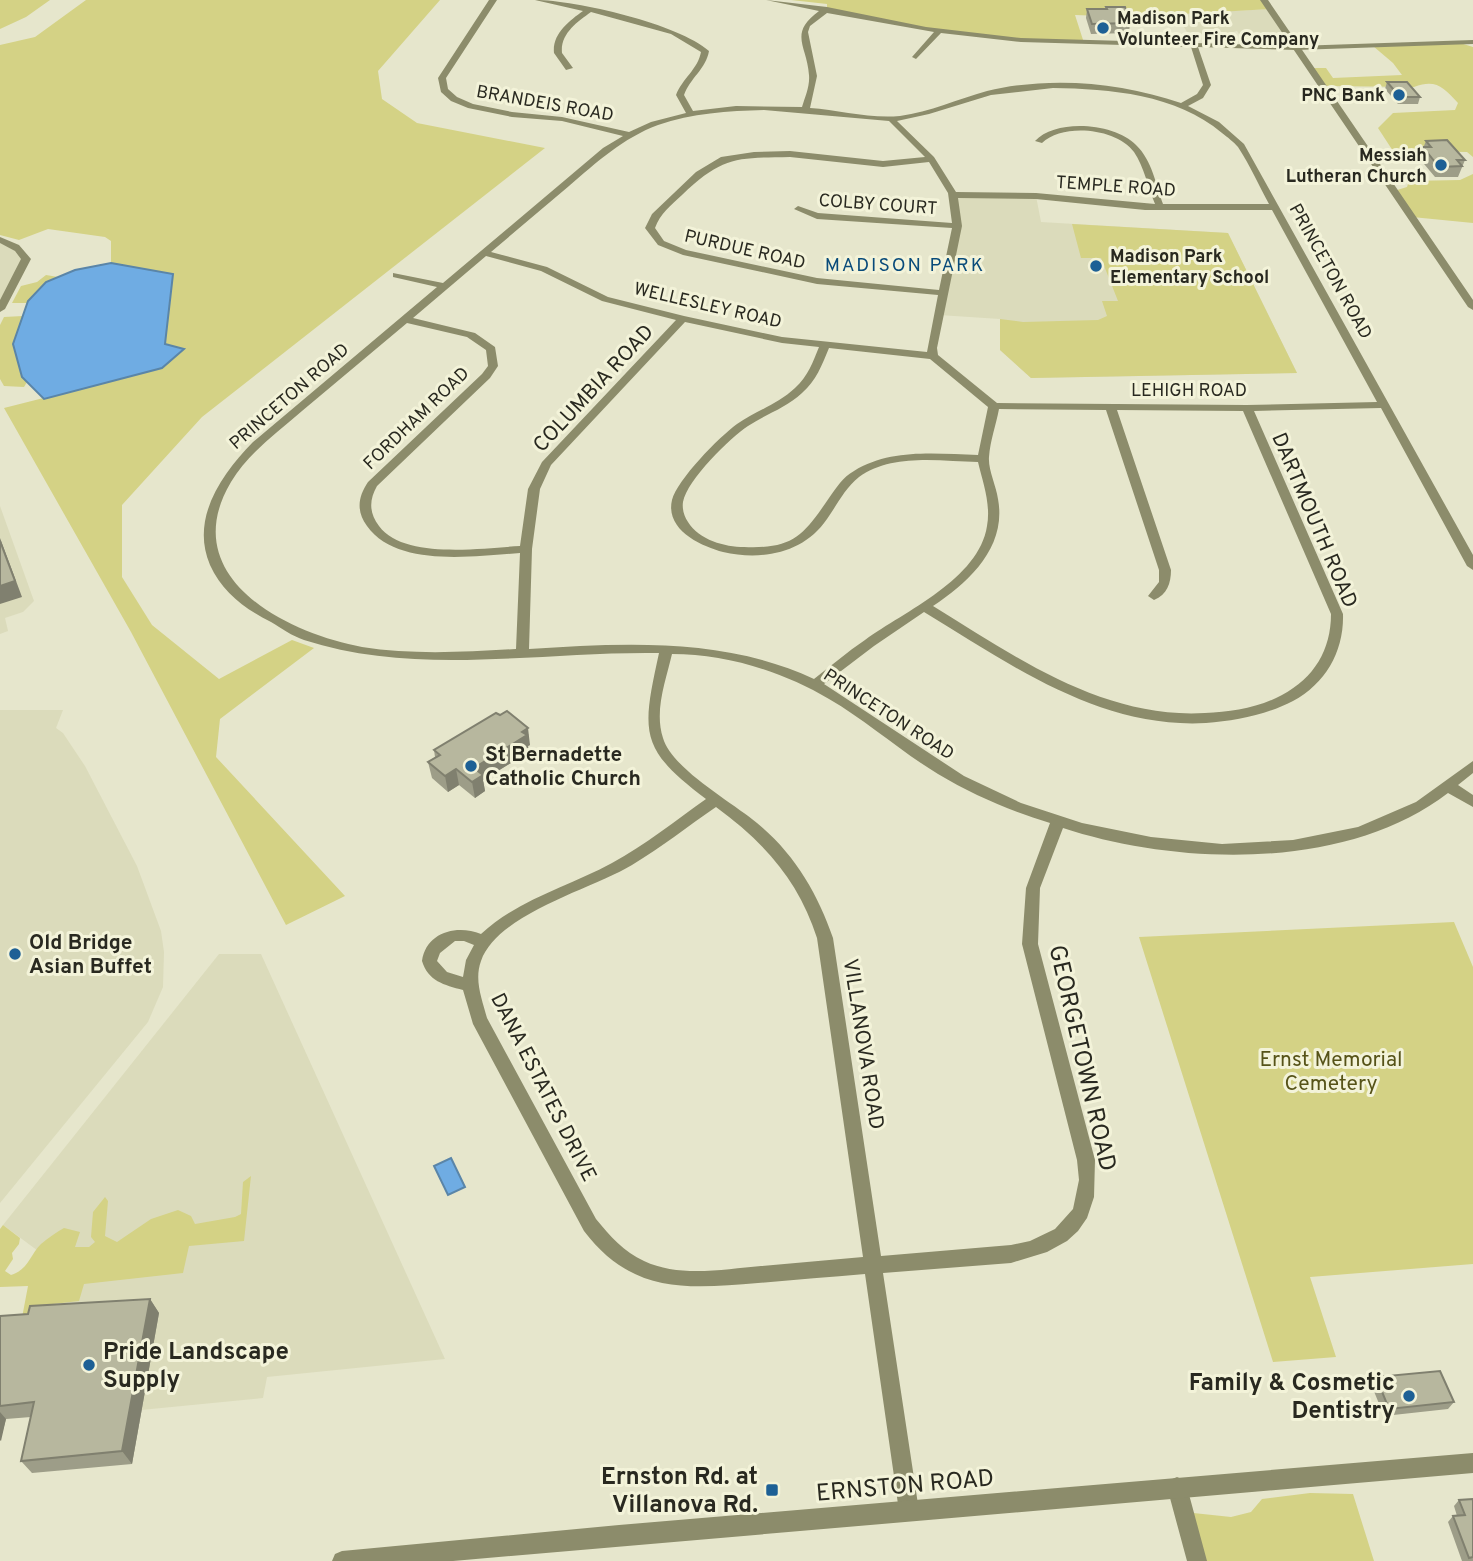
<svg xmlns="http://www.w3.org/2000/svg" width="1473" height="1561" font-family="Overpass,sans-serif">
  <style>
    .built { fill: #dbdbbb }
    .green { fill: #d4d285 }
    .water { fill: #6face3; stroke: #5a85a8; stroke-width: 2 }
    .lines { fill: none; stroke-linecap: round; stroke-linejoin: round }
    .minor { fill: #8c8c6b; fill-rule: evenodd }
    .tertiary { fill: #8c8c6b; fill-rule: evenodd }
    .wall { fill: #9d9d88 }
    .shaded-wall { fill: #80806f }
    .building { fill: #b7b79e; stroke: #80806f; stroke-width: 2 }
    .poi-dot { fill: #1d6095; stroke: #f3f3d9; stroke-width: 2.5 }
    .labels { text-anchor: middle; stroke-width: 6; stroke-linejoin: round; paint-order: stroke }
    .far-poi-label { font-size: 18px; font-weight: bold; fill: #292920; stroke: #f3f3d9; text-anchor: start }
    .far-street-label { font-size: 18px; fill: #292920; stroke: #f3f3d9 }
    .far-neighbourhood-label { font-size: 19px; letter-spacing: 2px; fill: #094b7a; stroke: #f3f3d9 }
    .street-label { font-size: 21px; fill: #292920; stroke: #f3f3d9 }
    .poi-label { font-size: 21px; font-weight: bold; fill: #292920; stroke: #f3f3d9; text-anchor: start }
    .park-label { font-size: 21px; fill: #565318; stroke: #f3f3d9 }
    .near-street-label { font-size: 24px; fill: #292920; stroke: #f3f3d9 }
    .near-poi-label { font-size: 24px; font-weight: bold; fill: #292920; stroke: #f3f3d9; text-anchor: end }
  </style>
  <rect width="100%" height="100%" fill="#e6e6cc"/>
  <path class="built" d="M1270,9L1296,48L1247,47L1237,31L1219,36L1187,32L1176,14Z
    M954,195L1036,196L1041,222L1228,233L1297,373L1031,378L1000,350V319L939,315L955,239Z
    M0,240L13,244L26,259L0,309Z
    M0,506L34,601L23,612L5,618L8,631L0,634Z
    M0,710H63L56,728L63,733L85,766L137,866L161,931L164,952L163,987L148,1022L0,1203Z
    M219,954H261L445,1359L267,1377L263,1398L141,1410L159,1313L40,1320L53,1262L3,1225Z"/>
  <path class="green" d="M0,0H50L26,17L0,29Z
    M86,0H440L378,71L382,99L417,123L545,148L202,417L122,505V577L152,625L219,679L292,640L314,648L220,719L216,757L345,896L286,925L131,632L4,408L162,368L184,349L165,344L173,274L111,263V241L105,237L48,229L19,240L0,235V45L35,37Z
    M791,0H1264L1270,9L1166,15L1104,11V16L1075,15L1084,43L1012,40L939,31L827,9V4Z
    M1460,43L1473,47V157L1467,152L1393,151L1378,128L1393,113L1455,110L1458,103C1443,87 1436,79 1414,87L1322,86L1308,68H1326L1333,78L1402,75L1393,63L1373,46Z
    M1473,174V223L1412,217L1394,191L1407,187L1409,181L1460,180Z
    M1072,224L1228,233L1297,373L1031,378L1000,350V319L1023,322L1098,320L1107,316L1102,301H1118L1101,258H1081Z
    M46,275L58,277L46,282L28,303H12L21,286L37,282Z
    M23,316L14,344L22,377L27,382L24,387L4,386L0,379V325L4,317Z
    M1454,922L1473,967V1264L1310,1277L1336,1357L1273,1362L1139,937Z
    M251,1176L244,1241L189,1246L183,1273L84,1284L79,1301L44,1305L40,1320L21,1323L28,1286L0,1287V1229L3,1225L20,1238L19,1244L12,1253L13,1259L5,1271L11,1275C28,1270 30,1255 41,1244C48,1238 57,1232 64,1228L80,1232L75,1247H89L95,1242L91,1237L93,1212L105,1197L108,1201L105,1236L117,1242L151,1219L178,1210L191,1216L195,1224L235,1217L241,1214L243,1182Z
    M1310,1493L1353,1494L1374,1561H1197L1184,1512L1231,1517L1251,1512L1262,1499Z"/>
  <path class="water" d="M111,263L173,274L165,344L184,349L162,368L44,399L22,377L13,344L28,301L46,282L75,270Z
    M451,1158L465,1187L448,1195L434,1166Z"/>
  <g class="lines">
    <path class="minor" d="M489,0H497L446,78L448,89L457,97L473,104L512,112L562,117L629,132L651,122L686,113L676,95C682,79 698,69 701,52L671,34L591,12C577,22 560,34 562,53L573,68L566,70L554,53C552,34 569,21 583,11L535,0C576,0 679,24 709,51C706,69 690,78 684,95L693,111L736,106L802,107C805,97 810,86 809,75C807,45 788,34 819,11L766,0L827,7L926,27L1021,38L1296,46L1473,40V44L1296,50L1198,47L1211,85L1203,98L1188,106L1219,122L1244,144L1473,555V570L1467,566L1381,408L1254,411L1343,614C1344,651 1326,683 1293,701C1266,715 1235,721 1206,723C1100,729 1011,665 924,612L874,646L824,684L964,776L1021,803L1082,823L1151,837L1222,844L1293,840L1358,827L1416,802L1473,761V773L1458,785L1473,795V807L1448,793C1347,871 1179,866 1063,828L1040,888L1038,944L1095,1160L1094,1197L1087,1218L1078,1231L1067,1241L1047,1252L1011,1263L883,1273L919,1511L916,1518L909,1521L902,1518L899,1511L865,1274C829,1277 794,1280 758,1283C686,1289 632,1294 584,1231L473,1024L463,990C444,985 428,981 422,961C426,932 457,924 481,934C519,899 568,887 612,863C645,845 675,821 706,799C638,748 642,732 659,653C541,651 418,677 304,640C292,636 281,628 271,622C245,609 222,592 210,565C190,518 222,474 253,442L437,287L393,277V273L443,283L603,148L623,136L562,121L512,117L468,108L451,101L441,92L438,78ZM827,13L934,32L912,57L916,59L941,33L1021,42L1191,47L1203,85L1197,94L1181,103C1120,82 1050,76 987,91C958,99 930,112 900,116C870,119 839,110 810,108L817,76L808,32L810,26ZM1053,88C1110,89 1176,94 1222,133C1227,137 1234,142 1238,147C1250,165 1259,186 1269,204H1163C1156,185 1152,160 1136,145C1115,123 1056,118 1035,141L1042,143C1063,123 1116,128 1134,152C1144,167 1148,187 1155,204L1036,193L956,192L934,157L897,121L929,114L991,95ZM764,110L889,121L925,157L883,161L790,151L754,152L721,157L696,172L652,214L645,228L658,245L683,255L817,284L938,295L927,352L782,337L684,316L608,297L547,267L491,252C517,230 543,208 569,186C597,162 623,138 658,125C692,113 728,111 764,110ZM790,157L883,167L929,162L948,193L952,223L818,213L798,206L794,209L817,219L952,228L939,290L817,278L686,250L664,241L655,228C660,214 671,205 682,195C723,156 736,158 790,157ZM958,198L1036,199L1145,210H1272L1377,402L1247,405L997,403L938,355L937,348L962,226ZM486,256L541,271L602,301L676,320L542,462L528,489L520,546C483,548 404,560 379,526C369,513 369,500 377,486L490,378L498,366L495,347L475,333L413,318ZM685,322L782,343L819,347C813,362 808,376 795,388C778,404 756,411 737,424C719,437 677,480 672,500C665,530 701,546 723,552C762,561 804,553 827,519C837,505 845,488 859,477C892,453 940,461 978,462C983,483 991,504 987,526C979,579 905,611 865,640C847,652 831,666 814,679C724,637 625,643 529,649L532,549L540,489L551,465ZM407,323L467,337L486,350L488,366L482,374L368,482C358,497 356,511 367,526C397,568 474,556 520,553L516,649C465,652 412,655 362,647C285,633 175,576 231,482C248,453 277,433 302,411C337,382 372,352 407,323ZM829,348L930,359L988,407L978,455C937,454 891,448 854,471C843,477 836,488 829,498C803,536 793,549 744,547C725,547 699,540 688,522C684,516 682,509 683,502C687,480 730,438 748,426C766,414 786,408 802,393C816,381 822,365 829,348ZM999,409L1106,410L1159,570V582L1148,596L1154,600C1167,595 1171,583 1171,570L1117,410L1243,411L1331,614C1331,650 1314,678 1282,695C1258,708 1231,712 1205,713C1102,719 1016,657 933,606C969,582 1007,547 998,499C996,485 988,470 989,457C990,441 996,425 999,409ZM672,654C726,654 782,671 829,699C867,721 900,751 938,774C973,795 1011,811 1050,823L1026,888L1022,944L1077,1160L1079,1180L1073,1209L1055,1229L1030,1241L1011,1245L881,1256L833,938C818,894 794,853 757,823C732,802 672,769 663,738C654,711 666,680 672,654ZM716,807C764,842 799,881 817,938L863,1257C829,1260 795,1263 761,1266C724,1269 680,1278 644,1261C624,1252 610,1236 596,1219L487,1018C482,999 474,980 481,961C497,914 592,889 632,865C662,847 688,826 716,807ZM455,941H464L474,945L466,960L463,977L447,972L437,961L440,953Z
      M0,237L19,245L31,259L5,309L0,312V300L21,259L15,251L0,243Z
      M1177,1477L1184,1480L1187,1487L1207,1561H1187L1167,1487L1170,1480Z"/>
    <path class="tertiary" d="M1260,0H1268L1473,300V310L1468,307Z
      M1473,1453V1473L453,1561H332L335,1554L342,1551L619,1525Z"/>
  </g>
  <path class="wall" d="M1106,7L1130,23L1129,33L1091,34L1086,18L1087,9H1106Z
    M1387,82L1420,97L1418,104H1398L1385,89Z
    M1426,141L1465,160L1458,177H1435L1419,158Z
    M530,745L528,746L529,752L483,780L485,791L475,798L459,785L448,792L432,778L428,762L435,757L434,750Z
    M150,1299L159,1313L132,1464L32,1473L21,1461L31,1417L6,1419L0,1441V1316L28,1314Z
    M1376,1377L1454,1402L1448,1409L1384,1416L1371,1384Z
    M1473,1499V1561H1462L1448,1522L1453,1516H1457L1454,1506L1459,1500Z"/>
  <path class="shaded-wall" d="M0,538L22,597L0,604Z
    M528,728L530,745L528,746L529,752L483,780L485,791L475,798L472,782L474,768Z
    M456,769L459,785L448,792L445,776Z
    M150,1299L159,1313L132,1464L122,1451Z
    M0,1412L6,1419L1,1441L0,1440Z"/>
  <path class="building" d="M1106,7H1125L1130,23L1092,24L1087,9H1107Z
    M1387,82H1407L1420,97H1400Z
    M1447,140L1465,160H1457L1462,166L1439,167L1423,147H1431L1426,141Z
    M0,541L15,581L0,586Z
    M507,711L528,728L522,732L527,735L474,768L483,775L472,782L456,769L445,776L428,762L440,755L434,750L496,713L500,715Z
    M150,1299L122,1451L21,1461L34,1402L0,1406V1316L28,1314L30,1306Z
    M1440,1371L1454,1402L1389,1409L1376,1377Z
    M1473,1499V1557L1469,1558L1453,1516L1465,1515L1459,1500Z"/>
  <g class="poi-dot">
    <circle cx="1103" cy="28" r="7"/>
    <circle cx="1399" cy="95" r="7"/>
    <circle cx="1441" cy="165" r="7"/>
    <circle cx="1096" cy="266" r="7"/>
    <circle cx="471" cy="766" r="7"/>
    <circle cx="15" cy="954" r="7"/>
    <circle cx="89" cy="1365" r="7"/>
    <circle cx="1409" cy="1396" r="7"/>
    <rect x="765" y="1483" width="14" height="14" rx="3.5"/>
  </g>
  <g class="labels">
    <g class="far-poi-label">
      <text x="1117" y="24">Madison Park<tspan x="1117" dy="21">Volunteer Fire Company</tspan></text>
      <text x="1385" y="101" text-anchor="end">PNC Bank</text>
      <text x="1427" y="161" text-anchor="end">Messiah<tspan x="1427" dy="21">Lutheran Church</tspan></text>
      <text x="1110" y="262">Madison Park<tspan x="1110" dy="21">Elementary School</tspan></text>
    </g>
    <g class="far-street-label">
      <text transform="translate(545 103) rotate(10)" y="6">BRANDEIS ROAD</text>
      <text transform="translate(1116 186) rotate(4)" y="6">TEMPLE ROAD</text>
      <text transform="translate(878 204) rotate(4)" y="6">COLBY COURT</text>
      <text transform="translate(745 249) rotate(13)" y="6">PURDUE ROAD</text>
      <text transform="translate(1331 271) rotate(61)" y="6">PRINCETON ROAD</text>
      <text transform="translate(708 305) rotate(13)" y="6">WELLESLEY ROAD</text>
      <text x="1189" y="396">LEHIGH ROAD</text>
      <text transform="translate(289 396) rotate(-41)" y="6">PRINCETON ROAD</text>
      <text transform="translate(416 418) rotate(-44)" y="6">FORDHAM ROAD</text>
      <text transform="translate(889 714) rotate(33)" y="6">PRINCETON ROAD</text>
    </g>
    <g class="far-neighbourhood-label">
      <text x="905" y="271">MADISON PARK</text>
    </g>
    <g class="street-label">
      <text transform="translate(593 388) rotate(-47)" y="7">COLUMBIA ROAD</text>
      <text transform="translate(1315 520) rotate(67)" y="7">DARTMOUTH ROAD</text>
      <text transform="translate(864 1044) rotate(81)" y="7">VILLANOVA ROAD</text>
      <text transform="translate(544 1087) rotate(63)" y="7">DANA ESTATES DRIVE</text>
    </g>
    <g class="poi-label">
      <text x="485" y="761">St Bernadette<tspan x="485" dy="24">Catholic Church</tspan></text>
      <text x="29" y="949">Old Bridge<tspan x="29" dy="24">Asian Buffet</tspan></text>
    </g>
    <g class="park-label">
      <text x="1331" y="1066">Ernst Memorial<tspan x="1331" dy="24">Cemetery</tspan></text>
    </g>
    <g class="near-street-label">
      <text transform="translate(1083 1058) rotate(77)" y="8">GEORGETOWN ROAD</text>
      <text transform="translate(905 1485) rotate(-5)" y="8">ERNSTON ROAD</text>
    </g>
    <g class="near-poi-label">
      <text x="103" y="1359" text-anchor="start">Pride Landscape<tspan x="103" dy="28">Supply</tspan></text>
      <text x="1395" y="1390">Family &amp; Cosmetic<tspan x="1395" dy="28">Dentistry</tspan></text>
      <text x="758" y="1484">Ernston Rd. at<tspan x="758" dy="28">Villanova Rd.</tspan></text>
    </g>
  </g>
</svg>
